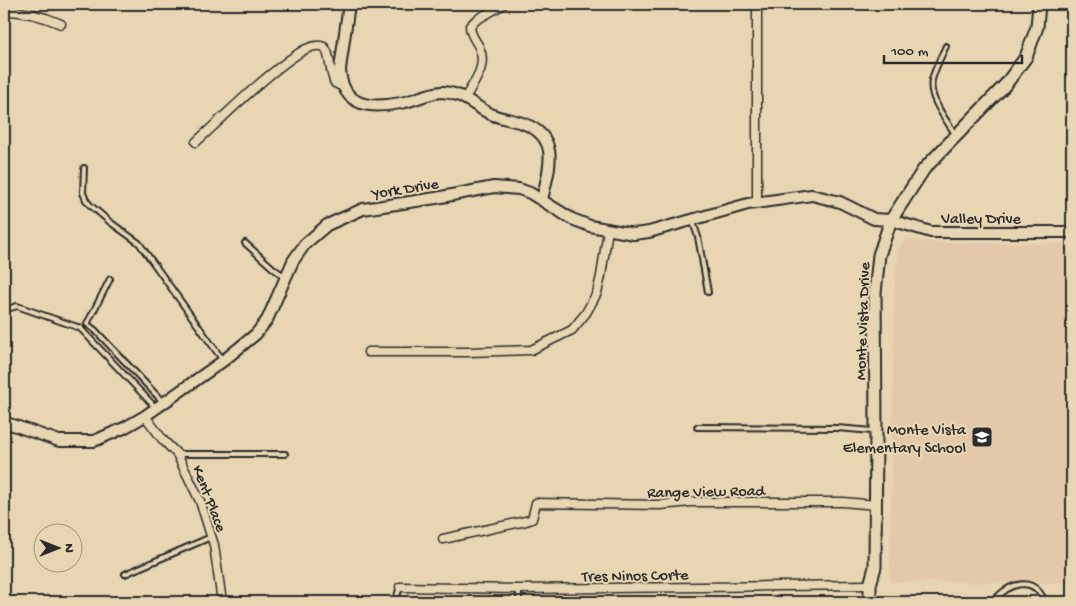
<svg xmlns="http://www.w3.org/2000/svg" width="1076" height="606" font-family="'Gochi Hand',sans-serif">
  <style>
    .built { fill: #e4c8aa }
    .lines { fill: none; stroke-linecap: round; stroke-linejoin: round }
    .service-casing { stroke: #2b2b2b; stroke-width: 8 }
    .minor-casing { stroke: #2b2b2b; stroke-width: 11 }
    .tertiary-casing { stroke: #2b2b2b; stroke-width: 14 }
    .secondary-casing { stroke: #2b2b2b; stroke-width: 15 }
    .service { stroke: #e8d6b3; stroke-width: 4 }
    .minor { stroke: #e8d6b3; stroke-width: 8 }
    .tertiary { stroke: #e8d6b3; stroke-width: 10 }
    .secondary { stroke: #e8d6b3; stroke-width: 11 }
    .labels { text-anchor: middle; stroke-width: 4; stroke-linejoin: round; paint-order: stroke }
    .street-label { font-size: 16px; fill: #2b2b2b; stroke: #e8d6b3 }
    .poi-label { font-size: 16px; fill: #2b2b2b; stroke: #e8d6b3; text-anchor: end }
  </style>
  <rect width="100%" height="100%" fill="#e8d6b3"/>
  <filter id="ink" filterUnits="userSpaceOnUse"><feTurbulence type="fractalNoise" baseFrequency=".02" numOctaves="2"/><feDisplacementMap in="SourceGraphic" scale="10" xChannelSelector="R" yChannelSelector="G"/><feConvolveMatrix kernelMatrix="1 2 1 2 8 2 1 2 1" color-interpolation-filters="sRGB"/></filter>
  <g filter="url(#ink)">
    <path class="built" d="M906,239L928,242L1063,244L1072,250V583L890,582L894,293L898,248Z"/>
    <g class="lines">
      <g class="service-casing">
        <path id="service" d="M946,46C941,57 935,68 932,80C928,98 946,119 955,134
          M84,168L83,193L86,200L90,205L110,222L139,243L222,359
          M693,222L698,237L708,292
          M245,243L274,269L284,276
          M110,279L87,324L95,330L163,402
          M4,310L17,306L80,328L156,408
          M697,427L837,428L873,431
          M177,454H285
          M125,574L211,537
          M519,589V602
          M395,602L400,587
          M993,602C1008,583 1034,574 1045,602"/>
      </g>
      <g class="minor-casing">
        <path id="minor" d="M757,4V202
          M4,11C24,11 43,16 61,24
          M465,98C474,82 488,66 479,47C475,39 470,35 470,26L476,20L504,4
          M196,142C228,113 263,77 299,53C305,49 317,43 324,47C330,51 330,75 335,83L345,88
          M368,352H468L531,350L572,330L586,313L597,293L601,276L608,230
          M145,416L163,440L177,454L200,501L214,545L222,602
          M443,539L526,521L532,519L536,503L660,505L691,502H843L876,505
          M400,587L519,589L870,585"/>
      </g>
      <g class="tertiary-casing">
        <path id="tertiary" d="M349,4L340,69C342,109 373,109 405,102C417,99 429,93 441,92C463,92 474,107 493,115C503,119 515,120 525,124C562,139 548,171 542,200
          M4,423L13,425L59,441H94L124,428L145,416L223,361L256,334L267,320L293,261L305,244L327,225L363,209L436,198L494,187L519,189L530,193L572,219L590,226L634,234L649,232L748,204L812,195L840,202L874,219L891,220L931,232H1072"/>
      </g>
      <g class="secondary-casing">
        <path id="secondary" d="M876,428L875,293L879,255L891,220L924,169L1006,84L1026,57L1037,27L1039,4
          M870,602V585L875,567L876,431"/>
      </g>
      <use href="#service" class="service"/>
      <use href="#minor" class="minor"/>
      <use href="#tertiary" class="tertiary"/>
      <use href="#secondary" class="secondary"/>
    </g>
  </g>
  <defs>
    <g id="school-square" transform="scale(1.125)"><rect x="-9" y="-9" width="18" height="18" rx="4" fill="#2b2b2b" stroke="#e8d6b3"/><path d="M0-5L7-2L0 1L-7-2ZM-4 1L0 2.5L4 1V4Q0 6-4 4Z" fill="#fff"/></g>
  </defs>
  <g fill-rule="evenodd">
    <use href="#school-square" x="982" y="437"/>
  </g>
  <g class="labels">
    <g class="street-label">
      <text transform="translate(405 187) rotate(-9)" y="6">York Drive</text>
      <text x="981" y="223">Valley Drive</text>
      <text transform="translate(861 321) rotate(-88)" y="6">Monte Vista Drive</text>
      <text transform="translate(706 490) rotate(-1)" y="6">Range View Road</text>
      <text transform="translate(211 498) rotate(69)" y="6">Kent Place</text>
      <text transform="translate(635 574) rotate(-1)" y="6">Tres Ninos Corte</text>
    </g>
    <g class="poi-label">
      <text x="966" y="434">Monte Vista<tspan x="966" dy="18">Elementary School</tspan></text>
    </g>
  </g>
  <rect width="1076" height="606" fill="none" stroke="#e8d6b3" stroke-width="20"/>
  <rect x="10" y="10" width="1056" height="586" fill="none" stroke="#2b2b2b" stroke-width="2" filter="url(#ink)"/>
  <g transform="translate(58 548) rotate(90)"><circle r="24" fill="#e8d6b3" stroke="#9c927d"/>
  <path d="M0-4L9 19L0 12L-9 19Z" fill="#2b2b2b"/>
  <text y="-8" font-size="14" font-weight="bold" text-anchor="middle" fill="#2b2b2b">N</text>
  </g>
  <path d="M884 55v8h138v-8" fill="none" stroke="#2b2b2b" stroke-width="2.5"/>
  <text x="891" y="55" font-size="15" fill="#2b2b2b" stroke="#e8d6b3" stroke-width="4" paint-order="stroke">100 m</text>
</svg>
